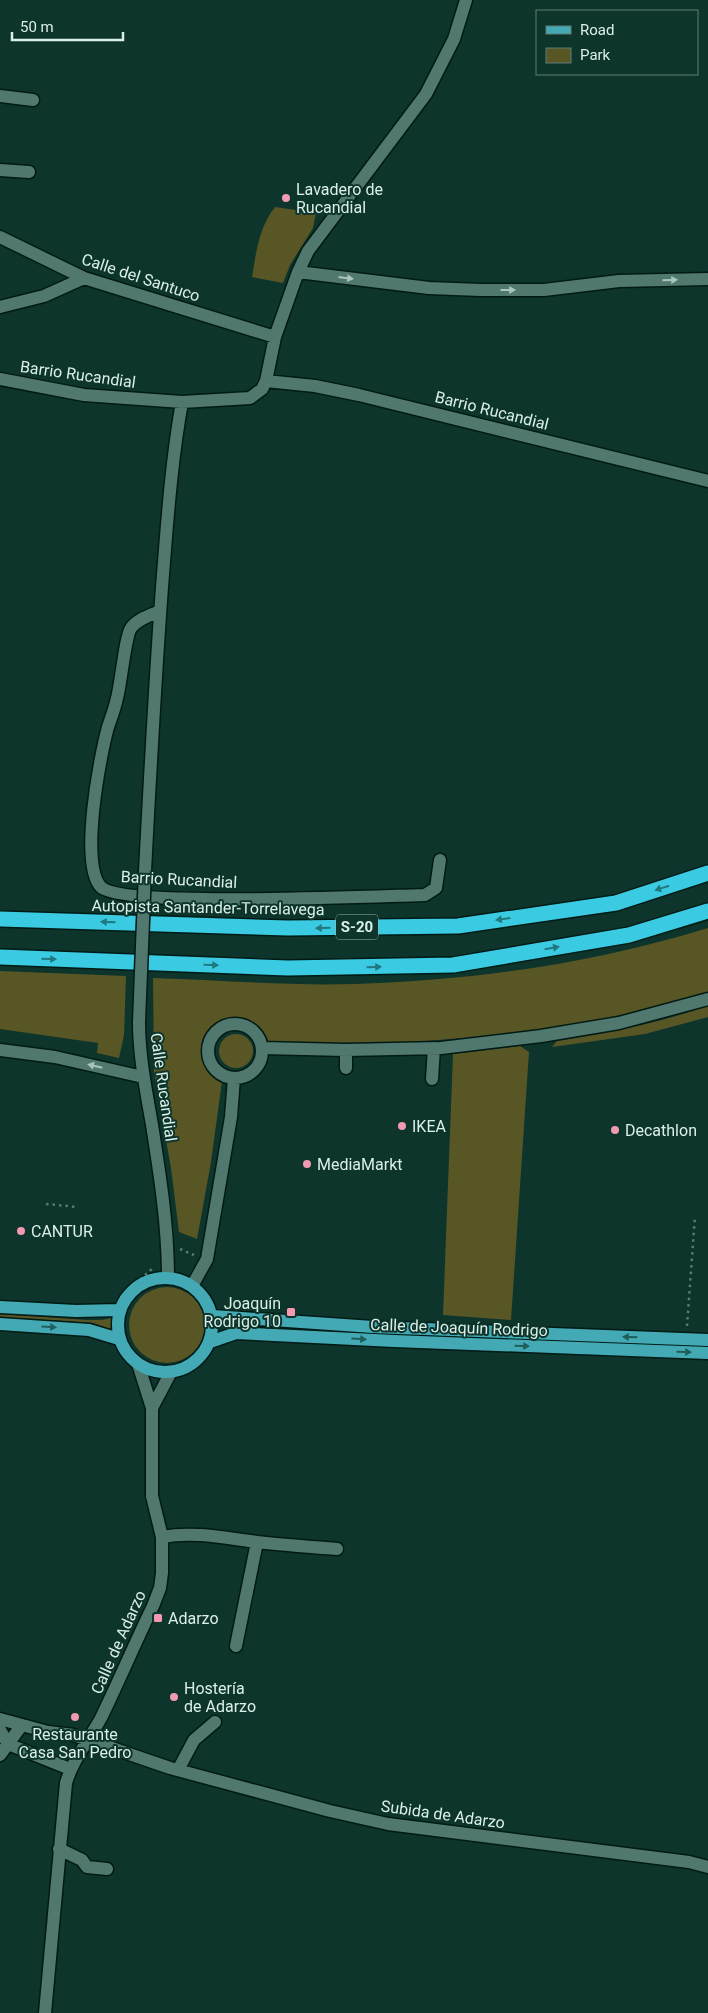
<svg xmlns="http://www.w3.org/2000/svg" width="708" height="2013" font-family="Roboto,sans-serif">
  <style>
    .green { fill: #595626 }
    .lines { fill: none; stroke-linecap: round; stroke-linejoin: round }
    .minor-casing { stroke: #001b15; stroke-width: 15 }
    .major-casing { stroke: #001b15; stroke-width: 15 }
    .highway-casing { stroke: #001b15; stroke-width: 18 }
    .path { stroke: #597a72; stroke-width: 2.5; stroke-dasharray: 2.5 4; stroke-linecap: butt }
    .minor { stroke: #51786e; stroke-width: 12 }
    .major { stroke: #43a9b4; stroke-width: 12 }
    .highway { stroke: #3acae2; stroke-width: 15 }
    .minor-bridge-casing { stroke: #001b15; stroke-width: 15; stroke-linecap: butt }
    .minor-bridge { stroke: #51786e; stroke-width: 12 }
    .oneway { fill: #aac5bd }
    .oneway2 { fill: #21787e }
    .oneway3 { fill: #205e5c }
    .poi-dot { fill: #f19ab2; stroke: #0d352c; stroke-width: 2 }
    .labels { text-anchor: middle; stroke-width: 4; stroke-linejoin: round; paint-order: stroke }
    .shield { fill: #0d352c; stroke: #9cb7b0; stroke-width: 1 }
    .shield-label { font-size: 15px; font-weight: bold; fill: #daefe8 }
    .poi-label { font-size: 16px; fill: #daefe8; stroke: #0d352c; text-anchor: start }
    .street-label { font-size: 16px; fill: #daefe8; stroke: #0d352c }
  </style>
  <rect width="100%" height="100%" fill="#0d352c"/>
  <path class="green" d="M275,207L316,213L313,228L290,265L283,283L252,277C256,253 259,227 275,207Z
    M708,928V992L623,1016L503,1035L411,1042L267,1044C261,1037 259,1028 250,1024C225,1011 196,1032 205,1061C207,1071 217,1074 222,1081L211,1162L197,1239L179,1232L171,1168L154,1073L153,978C220,980 287,986 354,984C478,980 589,964 708,928Z
    M0,971L126,976L124,1035L119,1058L97,1053L98,1043L0,1029Z
    M708,1006V1017L645,1034L552,1047L557,1041C608,1033 659,1023 708,1006Z
    M219 1051a17 17 0 1 1 34 0a17 17 0 1 1-34 0Z
    M520,1046L529,1052L511,1320L443,1315L453,1054Z
    M129 1325a38 38 0 1 1 76 0a38 38 0 1 1-76 0Z
    M0,1314L87,1320H102L112,1318L111,1331L94,1323L0,1317Z"/>
  <g class="lines">
    <g class="minor-casing">
      <path id="minor" d="M0,96L33,100
        M0,170L29,172
        M0,237L84,278L275,337
        M298,272L429,288L481,290H544L619,281L708,279
        M0,307L44,296L84,278
        M0,379L84,395L182,402L250,398L262,389L266,381L275,337L298,272L308,251L426,94L454,39L466,0
        M266,381L315,386L359,395L708,481
        M160,611C151,615 137,619 131,628C125,637 121,684 117,698C115,708 111,718 108,727C100,756 79,865 101,887C122,908 381,896 425,895L436,888L440,860
        M145,871C150,776 155,682 162,587C167,525 171,463 182,402
        M139,1022C139,1057 146,1090 152,1125C160,1175 168,1227 168,1277
        M208 1051a27 27 0 1 1 54 0a27 27 0 1 1-54 0Z
        M262,1048L346,1050L441,1048L541,1036L619,1023L708,999
        M0,1050L55,1057L143,1077
        M346,1068V1050
        M432,1079L434,1048
        M192,1286L207,1259L231,1117L234,1078
        M152,1408L171,1372
        M162,1537C194,1531 225,1538 257,1542C284,1545 311,1547 337,1549
        M236,1646L257,1542
        M0,1719L48,1732L74,1735L170,1768L330,1811L388,1824L689,1862L708,1867
        M0,1730L8,1744L70,1769
        M0,1755L22,1725
        M178,1770L194,1740L215,1722
        M59,1849L82,1860L87,1867L107,1869
        M45,2013L66,1783C73,1759 89,1740 101,1718C119,1681 135,1643 153,1606L160,1588L162,1573V1537L152,1496V1408L138,1364"/>
    </g>
    <g class="major-casing">
      <path id="major" d="M118 1325a47 47 0 1 1 94 0a47 47 0 1 1-94 0Z
        M0,1307L76,1311L119,1310
        M213,1316L373,1327L708,1340
        M0,1324L89,1330L119,1339
        M210,1342L236,1333L394,1341L708,1353"/>
    </g>
    <g class="highway-casing">
      <path id="highway" d="M0,919L288,928L458,926L616,903L708,873
        M0,957L288,968L453,965L629,935L708,911"/>
    </g>
    <path class="path" d="M46,1204L78,1207
      M180,1249L194,1255
      M121,1297L154,1267
      M687,1326L695,1216"/>
    <use href="#minor" class="minor"/>
    <use href="#major" class="major"/>
    <use href="#highway" class="highway"/>
    <g class="minor-bridge-casing">
      <path id="minor-bridge" d="M139,1022L145,871"/>
    </g>
    <use href="#minor-bridge" class="minor-bridge"/>
  </g>
  <defs><path id="oneway-solid" d="M-6-.8H1V-3.2L6.5 0L1 3.2V.8H-6Z" transform="scale(1.25)"/></defs>
  <g class="oneway">
    <use href="#oneway-solid" transform="translate(346 278) rotate(7)"/>
    <use href="#oneway-solid" transform="translate(670 280) rotate(-1)"/>
    <use href="#oneway-solid" transform="translate(508 290)"/>
    <use href="#oneway-solid" transform="translate(95 1066) rotate(-167)"/>
  </g>
  <g class="oneway2">
    <use href="#oneway-solid" transform="translate(662 888) rotate(162)"/>
    <use href="#oneway-solid" transform="translate(503 919) rotate(172)"/>
    <use href="#oneway-solid" transform="translate(108 922) rotate(-178)"/>
    <use href="#oneway-solid" transform="translate(323 928) rotate(179)"/>
    <use href="#oneway-solid" transform="translate(552 948) rotate(-10)"/>
    <use href="#oneway-solid" transform="translate(49 959) rotate(2)"/>
    <use href="#oneway-solid" transform="translate(211 965) rotate(2)"/>
    <use href="#oneway-solid" transform="translate(374 967) rotate(-1)"/>
  </g>
  <g class="oneway3">
    <use href="#oneway-solid" transform="translate(49 1327) rotate(4)"/>
    <use href="#oneway-solid" transform="translate(630 1337) rotate(-178)"/>
    <use href="#oneway-solid" transform="translate(359 1339) rotate(3)"/>
    <use href="#oneway-solid" transform="translate(522 1346) rotate(2)"/>
    <use href="#oneway-solid" transform="translate(684 1352) rotate(2)"/>
  </g>
  <g class="poi-dot">
    <circle cx="286" cy="198" r="5"/>
    <circle cx="402" cy="1126" r="5"/>
    <circle cx="615" cy="1130" r="5"/>
    <circle cx="307" cy="1164" r="5"/>
    <circle cx="21" cy="1231" r="5"/>
    <rect x="286" y="1307" width="10" height="10" rx="2.5"/>
    <rect x="153" y="1613" width="10" height="10" rx="2.5"/>
    <circle cx="174" cy="1697" r="5"/>
    <circle cx="75" cy="1717" r="5"/>
  </g>
  <g class="labels">
    <rect class="shield" x="336" y="914.5" width="42" height="25" rx="4"/>
    <g class="shield-label">
      <text x="357" y="932">S-20</text>
    </g>
    <g class="poi-label">
      <text x="296" y="195">Lavadero de<tspan x="296" dy="18">Rucandial</tspan></text>
      <text x="412" y="1132">IKEA</text>
      <text x="625" y="1136">Decathlon</text>
      <text x="317" y="1170">MediaMarkt</text>
      <text x="31" y="1237">CANTUR</text>
      <text x="281" y="1309" text-anchor="end">Joaquín<tspan x="281" dy="18">Rodrigo 10</tspan></text>
      <text x="168" y="1624">Adarzo</text>
      <text x="184" y="1694">Hostería<tspan x="184" dy="18">de Adarzo</tspan></text>
      <text x="75" y="1740" text-anchor="middle">Restaurante<tspan x="75" dy="18">Casa San Pedro</tspan></text>
    </g>
    <g class="street-label">
      <text transform="translate(141 277) rotate(18)" y="6">Calle del Santuco</text>
      <text transform="translate(78 374) rotate(8)" y="6">Barrio Rucandial</text>
      <text transform="translate(492 410) rotate(14)" y="6">Barrio Rucandial</text>
      <text transform="translate(179 879) rotate(3)" y="6">Barrio Rucandial</text>
      <text transform="translate(208 907) rotate(1)" y="6">Autopista Santander-Torrelavega</text>
      <text transform="translate(164 1087) rotate(82)" y="6">Calle Rucandial</text>
      <text transform="translate(459 1327) rotate(2)" y="6">Calle de Joaquín Rodrigo</text>
      <text transform="translate(118 1642) rotate(-66)" y="6">Calle de Adarzo</text>
      <text transform="translate(443 1814) rotate(8)" y="6">Subida de Adarzo</text>
    </g>
  </g>
  <rect x="536" y="10" width="162" height="65" fill="#0d352c" stroke="#5f7f77"/>
  <rect x="546" y="26" width="25" height="8" fill="#43a9b4" stroke="#5f7f77"/>
  <text x="580" y="35" font-size="15" fill="#daefe8">Road</text>
  <rect x="546" y="48" width="25" height="15" fill="#595626" stroke="#5f7f77"/>
  <text x="580" y="60" font-size="15" fill="#daefe8">Park</text>
  <path d="M12 32v8h111v-8" fill="none" stroke="#daefe8" stroke-width="2.5"/>
  <text x="20" y="32" font-size="15" fill="#daefe8" stroke="#0d352c" stroke-width="4" paint-order="stroke">50 m</text>
</svg>
